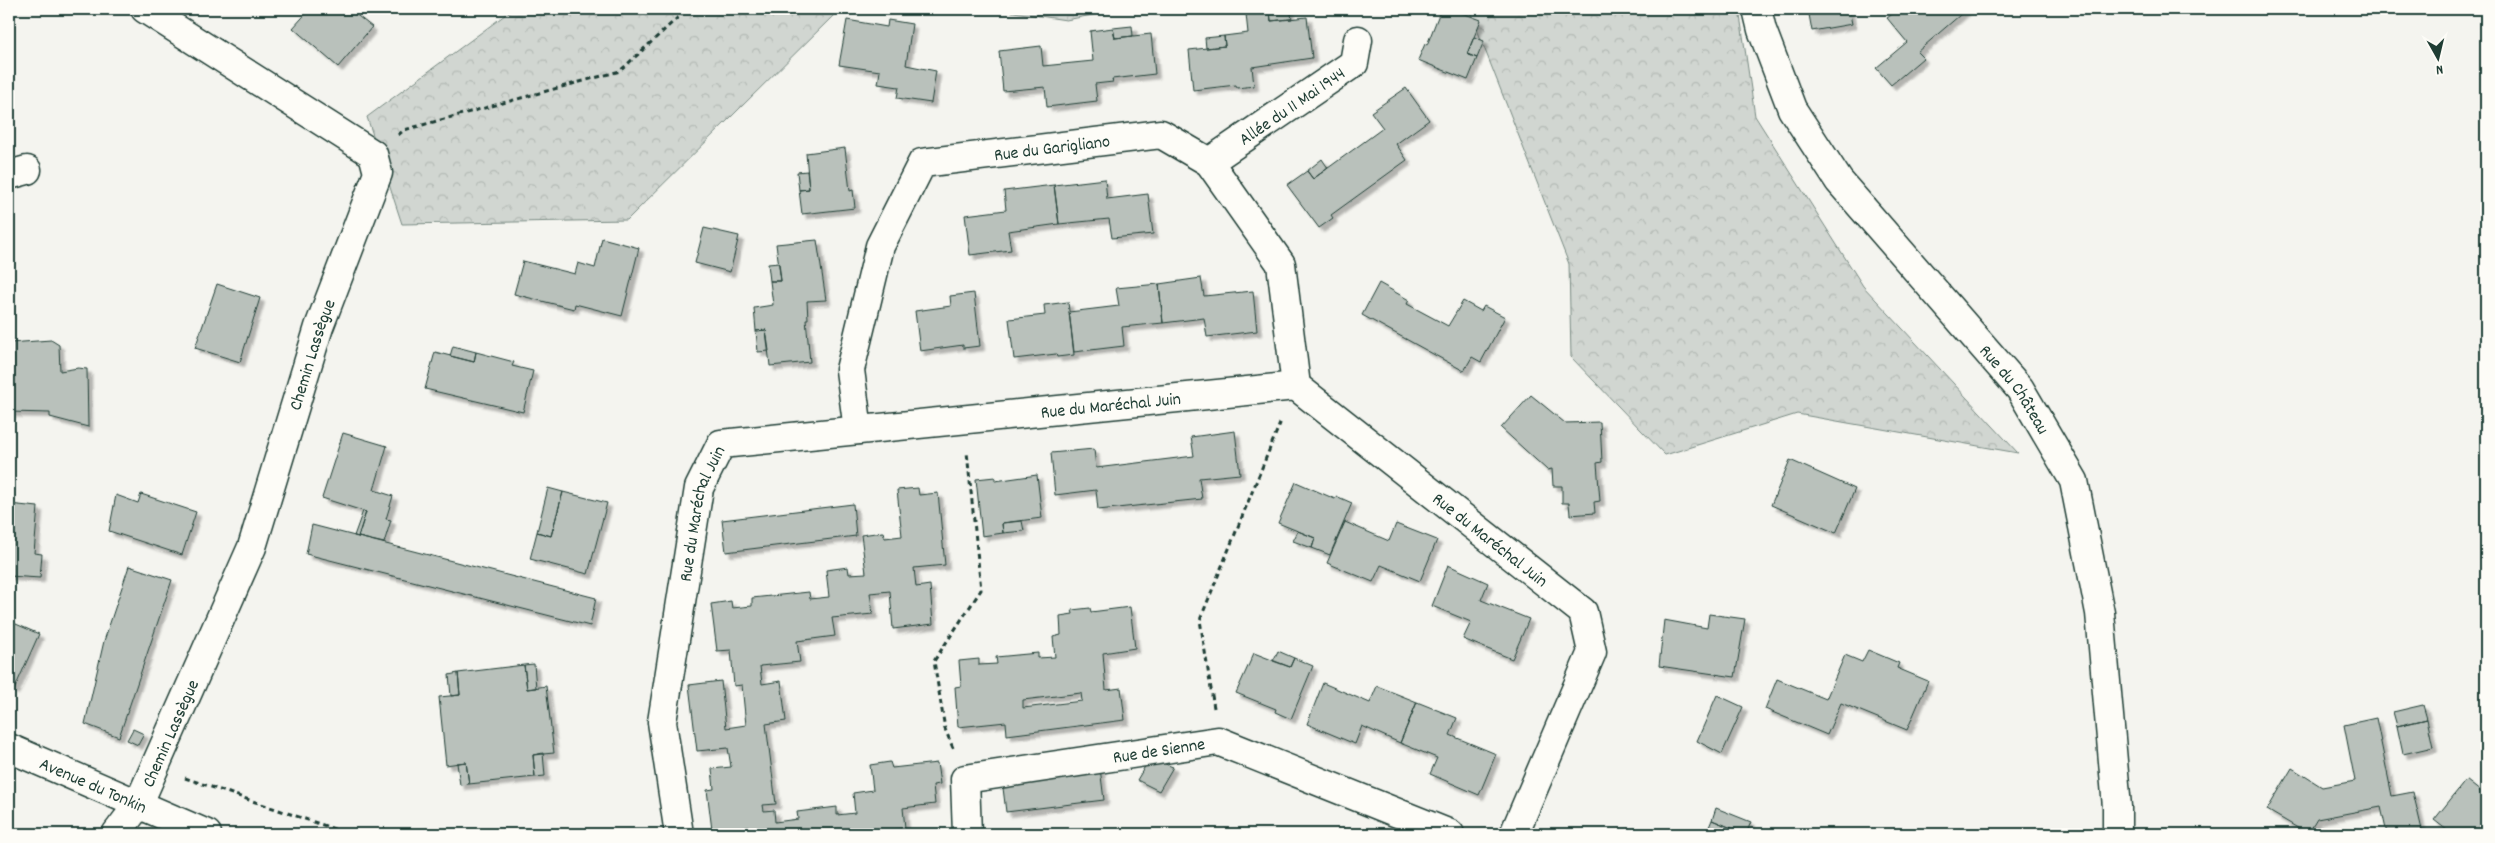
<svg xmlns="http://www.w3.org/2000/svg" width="2495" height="843" font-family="Dekko,sans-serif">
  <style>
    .forest { fill: url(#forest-crowns); stroke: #788a82 }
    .building { fill: #b9c1bb; stroke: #1f3d34; fill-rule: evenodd; filter: url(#shadow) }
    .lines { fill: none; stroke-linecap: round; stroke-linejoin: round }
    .street-casing { stroke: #1f3d34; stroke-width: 31 }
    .path { stroke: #1f3d34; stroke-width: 3; stroke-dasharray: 5 4; stroke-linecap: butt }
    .street { stroke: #fdfcf7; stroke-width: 28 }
    .labels { text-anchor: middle; stroke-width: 4; stroke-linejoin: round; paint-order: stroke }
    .street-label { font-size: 18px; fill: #1f3d34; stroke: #fdfcf7 }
  </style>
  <defs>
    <pattern id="forest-crowns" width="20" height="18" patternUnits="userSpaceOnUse" patternTransform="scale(1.25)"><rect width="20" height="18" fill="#d1d6d1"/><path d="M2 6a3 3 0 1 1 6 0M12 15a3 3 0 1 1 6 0" fill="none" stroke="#b3b9b4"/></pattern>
    <filter id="shadow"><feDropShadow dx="4.5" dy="4.5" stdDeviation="1" flood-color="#0004"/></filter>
  </defs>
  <rect width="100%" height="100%" fill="#f4f4ef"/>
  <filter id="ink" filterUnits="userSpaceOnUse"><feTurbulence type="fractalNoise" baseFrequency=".02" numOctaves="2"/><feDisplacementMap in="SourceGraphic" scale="10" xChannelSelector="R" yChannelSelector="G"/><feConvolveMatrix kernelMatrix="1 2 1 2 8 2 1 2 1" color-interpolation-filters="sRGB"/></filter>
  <g filter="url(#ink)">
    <path class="forest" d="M513,9H840L627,220L402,224L367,117Z
      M994,9H1124L1066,20Z
      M1469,9H1739L1755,116L1863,286L2018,453L1797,414L1665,455L1571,357L1569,264Z"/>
    <path class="building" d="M310,9H349L372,27L338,67L293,28Z
      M1290,9L1292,19L1271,21L1270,11Z
      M1441,9H1452L1481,20L1467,54L1477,58L1468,80L1418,60L1425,44L1427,45Z
      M1808,9H1849L1852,24L1812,31Z
      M1899,9H1967L1917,52L1923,58L1891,85L1876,68L1907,42L1887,18Z
      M1270,11L1271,21L1307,17L1312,58L1252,67L1254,86L1237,88L1236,85L1193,90L1189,50L1225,46L1224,36L1248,33L1246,14Z
      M847,20L887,27L888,20L912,24L906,65L936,71L931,103L897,98L899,87L878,84L880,71L839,65Z
      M1132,26L1133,36L1115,38L1113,28Z
      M1113,28L1115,38L1151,34L1155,74L1112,79L1113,82L1095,84L1097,101L1047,107L1045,87L1003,91L999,51L1041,46L1043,66L1093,61L1090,31Z
      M1224,36L1225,46L1206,48L1205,38Z
      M1474,37L1484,41L1477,58L1467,54Z
      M1406,88L1429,120L1396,144L1407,160L1331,215L1333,218L1319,228L1287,185L1307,171L1313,179L1383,128L1371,112Z
      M845,148L850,191L853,190L855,208L802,214L799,190L809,189L806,153Z
      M1322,159L1328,168L1313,179L1307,171Z
      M807,171L809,189L799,190L797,172Z
      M1105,179L1107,199L1148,194L1153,234L1112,238L1109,219L1059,224L1054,185Z
      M1054,185L1059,224L1008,231L1011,250L970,255L965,215L1006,210L1004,191Z
      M704,228L739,236L730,272L695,263Z
      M602,238L639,248L622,316L575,304L574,309L514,294L523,261L575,274L578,263L595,268Z
      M817,240L826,300L807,301L808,319H806L810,362L770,366L766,330L756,331L754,308L773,305L770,281H781L776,244Z
      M779,263L781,281H770L768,264Z
      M1201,278L1204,296L1253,291L1257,331L1207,337L1204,318L1163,323L1159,284Z
      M1379,283L1409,300L1407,304L1448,326L1463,301L1481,311L1484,306L1505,317L1481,362L1472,357L1464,371L1362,315Z
      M217,284L260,298L240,362L195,348Z
      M1159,284L1163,323L1122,327L1124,346L1074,352L1069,312L1119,306L1116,288Z
      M974,293L980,346L963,348V345L920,351L915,311L951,306L950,296Z
      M1068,302L1074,355L1057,357L1056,354L1014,359L1009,319L1045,315L1044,305Z
      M766,330L769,351L758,352L756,331Z
      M51,340L59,345L60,371L78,368L87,369L88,427L50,417V413L9,412V343Z
      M453,346L476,352L474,362L450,356Z
      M435,352L474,362L476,352L514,362L512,366L533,371L523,412L425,389Z
      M1531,395L1565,423L1600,422L1602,462L1597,463L1600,501L1594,502L1595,513L1570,515L1569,503H1562V486H1553L1552,469L1547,470L1501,428Z
      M1235,431L1240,474L1199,478L1202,499L1098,510L1096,490L1055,495L1051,453L1094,449L1096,468L1194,456L1191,437Z
      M343,433L387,446L374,490L393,496L386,519L391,520L384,543L358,537L366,512L322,498Z
      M1790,460L1855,489L1836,533L1771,505Z
      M1037,475L1042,518L1002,523L1003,533L982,536L976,479L995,477V481Z
      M1296,482L1335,499L1336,496L1352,503L1330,555L1312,548L1315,538L1278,523Z
      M548,488L563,492L551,536L537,532Z
      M918,488L919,495L938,493L945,565L914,568L916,587L930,585L933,624L893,629L890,591L870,593L873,614L832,618L835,636L797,641L800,662L760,666L762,684L781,681L786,721L766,724L776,804L763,805L764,811L774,810L775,822L798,819L797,812L837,807V815L855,813L853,793L873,790L870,765L890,762L892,768L937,763L940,784L933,785L935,804L903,808L905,828L861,834H751L750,827L712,830L707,790L714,789L712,769L731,767L728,748L697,751L689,685L721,681L726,728L746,725L742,685L734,686L731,650L717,651L711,604L731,601L732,608L752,606V598L809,592L810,599L829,597L826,570L848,567L849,574L866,573L861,535L883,532L885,538L902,536L897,490Z
      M563,492L607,503L588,574L530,559L537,532L551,536Z
      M141,494L196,512L182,555L109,531L116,495L138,503Z
      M9,504L38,507L34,553L42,554L40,578L9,576Z
      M853,504L856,536L726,552L722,520Z
      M363,511L366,512L358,537L354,536Z
      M1022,521L1024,531L1003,533L1002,523Z
      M1345,522L1389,541L1396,524L1437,540L1420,581L1381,565L1373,582L1327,563Z
      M312,525L596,598L590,626L306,554Z
      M1298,531L1315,538L1312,548L1293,541Z
      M1448,565L1488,583L1481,600L1529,619L1512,659L1463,639L1471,622L1432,606Z
      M129,566L172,580L119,737L85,724L104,641Z
      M1130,607L1135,648L1103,653L1106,690L1121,688L1125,720L1007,735L1006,722L958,727L955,687L961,686L959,661L979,659V665L997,664L996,657L1038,653V658L1055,657L1053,637L1061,635L1060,616L1073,614L1072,610L1090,608L1091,612ZM1081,693L1082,701L1023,708V700Z
      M1709,614L1745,619L1735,677L1659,666L1664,620L1707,628Z
      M9,621L39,634L14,690L9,687Z
      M1868,650L1899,663L1897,668L1928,681L1907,730L1841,703L1827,735L1765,709L1777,679L1826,699L1845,655L1862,662Z
      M1278,651L1294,658L1290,667L1273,661Z
      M1254,653L1290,667L1294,658L1313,666L1291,719L1275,712L1276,709L1236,693Z
      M534,664L536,688L527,689L524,665Z
      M524,665L527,689L546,686L554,753L533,755L535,777L469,784L466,762L446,765L439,697L460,695L458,673Z
      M458,673L460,695L451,696L449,675Z
      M1323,683L1370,703L1377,686L1417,702L1400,743L1362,726L1355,744L1307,724Z
      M1717,695L1743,707L1722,754L1697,741Z
      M1417,702L1457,718L1450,735L1496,754L1479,795L1430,774L1437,758L1400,743Z
      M2423,705L2427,719L2397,726L2393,712Z
      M2376,718L2392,796L2413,792L2423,834H2387L2381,807L2317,819L2308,834L2267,810L2292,768L2322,787L2355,781L2344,725Z
      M2427,719L2433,747L2403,754L2397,726Z
      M133,729L144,734L138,745L127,740Z
      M543,753L545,776L535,777L533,755Z
      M1150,758L1173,767L1159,791L1137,780Z
      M466,762L469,784L460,785L457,763Z
      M1100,768L1104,800L1006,812L1002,780Z
      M2466,780L2486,796V834H2452L2434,820Z
      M1716,808L1751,822L1746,834L1712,820Z
      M1712,820L1746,834L1748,829L1760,834H1706Z"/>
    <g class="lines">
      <g class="street-casing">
        <g id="street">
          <path id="s1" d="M1757,9L1762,30L1792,109L1839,181L2020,389L2074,481L2100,613L2117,807V834"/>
          <path id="s2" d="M1209,162L1354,63L1358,40"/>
          <path d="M9,175L27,170"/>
          <path id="s3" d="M858,430L850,370L880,246L922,163L1161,134L1209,162L1281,264L1296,386"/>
          <path id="s4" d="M9,748L207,834"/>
          <path id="s5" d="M116,834L138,805L252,547L319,327L378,173L373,154L145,9"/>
          <path id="s6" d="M679,834L662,722L699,488L721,444L1296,386L1583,612L1592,652L1514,834"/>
          <path id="s7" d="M967,834L965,779L1218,741L1450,834"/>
        </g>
      </g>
      <path class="path" d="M398,135L404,130L620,71L687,9
        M1214,708L1200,620L1281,421
        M953,748L945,729L934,661L981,590L967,452
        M185,778L349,834"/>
      <use href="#street" class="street"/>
    </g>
  </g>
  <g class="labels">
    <g class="street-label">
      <text dy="6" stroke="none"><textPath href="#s2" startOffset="100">Allée du 11 Mai 1944</textPath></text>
      <text dy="6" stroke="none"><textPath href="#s3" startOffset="412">Rue du Garigliano</textPath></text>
      <text dy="6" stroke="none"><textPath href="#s5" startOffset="520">Chemin Lassègue</textPath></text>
      <text dy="6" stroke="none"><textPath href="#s1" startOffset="465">Rue du Château</textPath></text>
      <text dy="6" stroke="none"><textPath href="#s6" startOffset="791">Rue du Maréchal Juin</textPath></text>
      <text dy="6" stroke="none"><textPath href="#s6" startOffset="326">Rue du Maréchal Juin</textPath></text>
      <text dy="6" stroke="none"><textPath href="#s6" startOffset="1225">Rue du Maréchal Juin</textPath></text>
      <text dy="6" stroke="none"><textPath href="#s5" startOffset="115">Chemin Lassègue</textPath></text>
      <text dy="6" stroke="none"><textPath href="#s7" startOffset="251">Rue de Sienne</textPath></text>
      <text dy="6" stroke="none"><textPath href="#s4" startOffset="92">Avenue du Tonkin</textPath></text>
    </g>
  </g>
  <rect width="2495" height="843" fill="none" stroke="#fdfcf7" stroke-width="30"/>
  <rect x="15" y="15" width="2465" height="813" fill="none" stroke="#1f3d34" stroke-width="2" filter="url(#ink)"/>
  <g transform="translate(2438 58) rotate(172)" stroke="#fdfcf7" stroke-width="4" paint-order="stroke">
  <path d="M0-4L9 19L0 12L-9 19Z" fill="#1f3d34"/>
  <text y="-8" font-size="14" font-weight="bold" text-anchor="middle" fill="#1f3d34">N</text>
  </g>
</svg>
